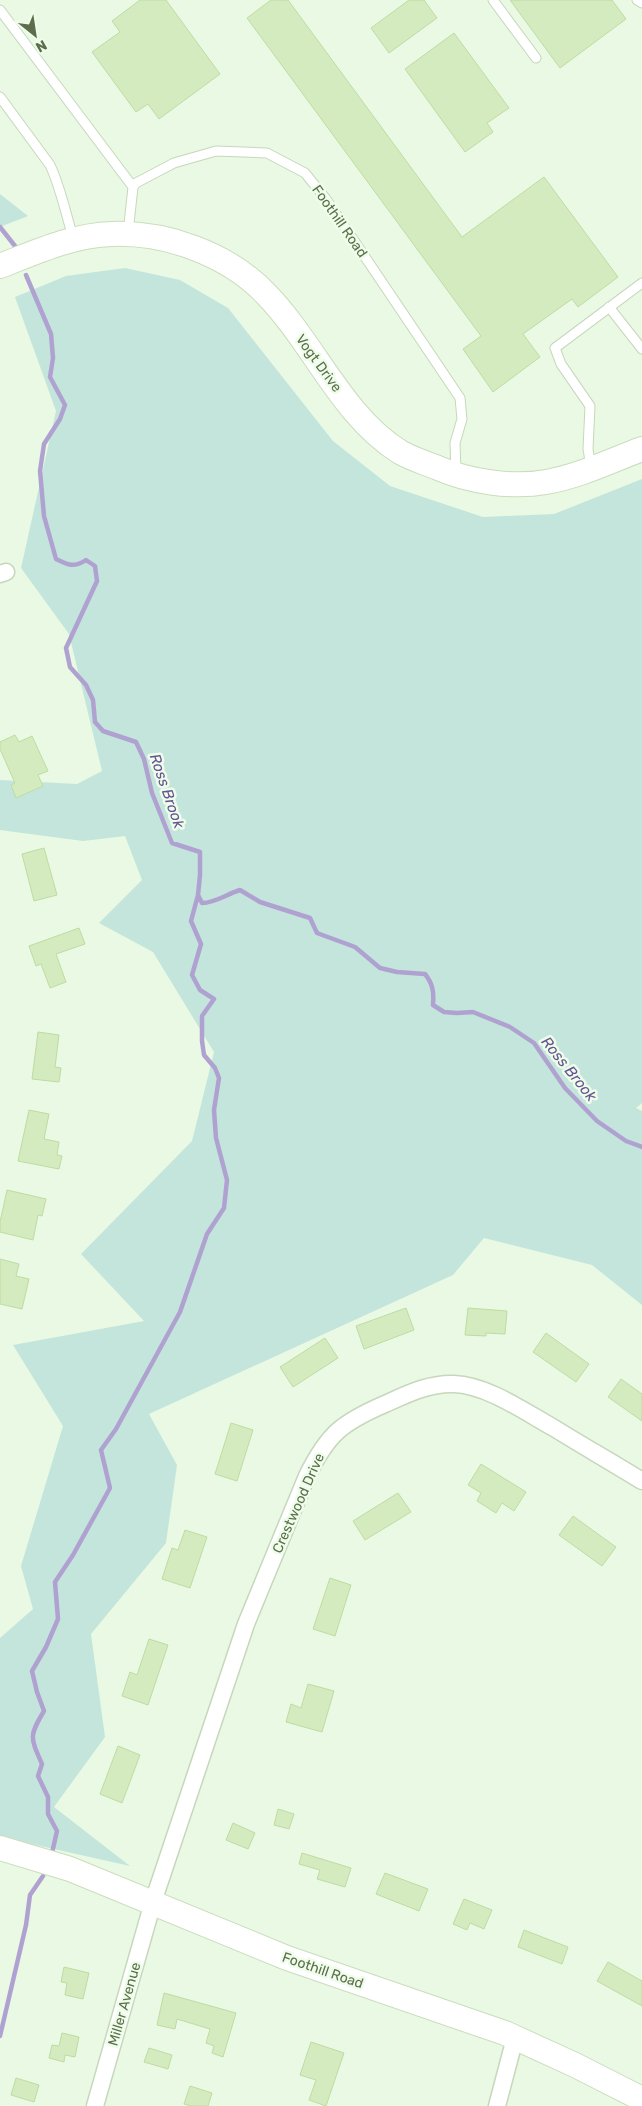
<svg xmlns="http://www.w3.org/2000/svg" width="642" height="2106" font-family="Rubik,sans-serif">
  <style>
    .green { fill: #c4e5dc }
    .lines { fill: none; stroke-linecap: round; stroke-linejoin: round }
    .stream { stroke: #b0a2d0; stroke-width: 4.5 }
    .building { fill: #d4ebbf; stroke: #bedca1 }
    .lane-casing { stroke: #c7d7bb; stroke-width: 11 }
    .street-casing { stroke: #c7d7bb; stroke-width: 19 }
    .secondary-casing { stroke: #caddbc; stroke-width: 26 }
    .lane { stroke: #fff; stroke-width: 9 }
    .street { stroke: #fff; stroke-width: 16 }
    .secondary { stroke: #fff; stroke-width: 24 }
    .labels { text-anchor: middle; stroke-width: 5; stroke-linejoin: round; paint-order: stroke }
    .street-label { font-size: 14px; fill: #5e6e4d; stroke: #eefde9 }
    .water-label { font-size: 15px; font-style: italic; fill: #665393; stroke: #eefde9 }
  </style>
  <rect width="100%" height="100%" fill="#e9f9e4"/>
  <path class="green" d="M0,194L28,216L0,227Z
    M125,268L180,280L228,308L333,441L390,486L483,517L554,514L642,479V1103L636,1108L642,1111V1305L592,1265L484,1238L453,1275L149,1414L177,1465L166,1543L91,1634L105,1737L54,1807L130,1866L0,1837V1638L33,1609L21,1566L63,1426L13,1345L144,1321L81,1254L192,1141L214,1052L153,952L99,923L142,880L125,836L83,841L0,830V780L77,784L102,771L69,634L21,568L56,411L15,297L66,276Z"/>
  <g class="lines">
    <path class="stream" d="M0,227L15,246
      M26,275L51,334L53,358L50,377L65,405L60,419L44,444L40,471L44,516L56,559C68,565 74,568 86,560L95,566L97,581L66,648L70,667L86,685L93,700L95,722L103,731L136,742L144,759L152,793L172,843L200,852V875L198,895L202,903C215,903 227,894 240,890L260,902L310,918L317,933L355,947L380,968L397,972L425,974C433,984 434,992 433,1005L444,1012L457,1013L473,1012L510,1027L534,1043L565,1088L597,1121L626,1141L642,1147
      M52,1853L57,1831L48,1814V1797L38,1776L42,1764C30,1737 29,1736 44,1711L37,1692L32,1671L46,1647L58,1619L55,1582L73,1555L110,1488L101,1450L116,1429L180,1312L207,1234L224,1208L227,1180L216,1138L214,1110L219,1078L215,1068L204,1055L202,1041V1016L214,999L200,990L192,975L201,944L191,921L198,895
      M0,2036L26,1925L30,1895L43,1876"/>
  </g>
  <path class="building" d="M140,0H166L220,74L159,119L148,104L136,112L92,52L120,32L112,21Z
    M271,0H288L462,237L544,177L618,277L578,307L572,299L523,334L540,357L493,392L463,349L481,336L247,18Z
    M409,0H424L437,18L389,53L371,28Z
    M510,0H612L626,19L560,68Z
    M454,33L509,108L487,123L493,132L465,152L405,69Z
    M15,735L19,742L32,736L48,771L38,775L43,786L16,798L11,785L15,783L0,749V742Z
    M44,848L57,895L34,901L22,854Z
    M79,928L85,944L56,954L66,982L50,988L41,964L36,966L29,946Z
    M38,1032L59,1035L55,1067L61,1068L59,1082L32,1079Z
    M29,1110L49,1114L44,1139L59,1142L57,1155L62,1156L59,1169L18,1161Z
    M7,1190L46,1199L42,1216L38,1215L33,1240L0,1232V1222Z
    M0,1259L19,1264L16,1276L29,1279L22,1309L0,1304Z
    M406,1308L414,1330L364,1349L356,1326Z
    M468,1308L507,1311L505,1334L486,1333V1336L465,1335Z
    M546,1333L589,1364L576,1382L533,1352Z
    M325,1338L338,1358L293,1387L280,1367Z
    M621,1379L642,1394V1421L608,1397Z
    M231,1423L253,1430L237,1481L215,1474Z
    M481,1464L526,1492L514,1511L502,1503L496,1513L477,1501L481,1493L468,1485Z
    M398,1493L411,1512L365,1540L353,1521Z
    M573,1516L616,1547L602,1566L559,1535Z
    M185,1530L207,1537L190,1588L162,1579L172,1548L178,1550Z
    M330,1578L351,1585L335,1636L313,1629Z
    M149,1639L168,1645L148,1705L122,1696L130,1672L137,1675Z
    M308,1684L334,1691L322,1732L286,1722L291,1704L301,1708Z
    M118,1746L140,1755L122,1803L100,1794Z
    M278,1809L294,1814L289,1829L274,1825Z
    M233,1823L255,1833L248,1849L226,1840Z
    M302,1853L351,1868L345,1887L317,1879L320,1870L299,1864Z
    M385,1873L428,1889L419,1911L376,1894Z
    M464,1899L492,1910L484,1929L470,1923L467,1930L453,1924Z
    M524,1930L568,1947L562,1964L518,1947Z
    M608,1962L642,1981V2006L597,1981Z
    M64,1967L89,1973L83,1999L65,1995L67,1983L61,1982Z
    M164,1993L236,2013L223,2057L212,2053L214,2046L206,2043L210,2029L177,2019L175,2029L157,2025Z
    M62,2033L79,2037L75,2057L65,2055L64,2062L49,2058L52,2045L59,2046Z
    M311,2042L344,2053L326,2106L309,2100L316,2080L300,2075Z
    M149,2048L172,2055L168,2069L144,2062Z
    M16,2078L39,2085L34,2102L11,2095Z
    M190,2086L212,2093L208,2106H191L184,2104Z"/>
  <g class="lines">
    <g class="lane-casing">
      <path id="lane" d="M493,0L536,58
        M637,0L642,3
        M0,10L133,187
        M0,97L50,165C61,188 66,216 74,240
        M128,233L133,187L136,183L174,163L216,151L267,153L305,173L326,199L460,398L462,419L455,443L456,473
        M609,307L642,349
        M591,467L588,449L590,406L561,364L555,348L642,283"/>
    </g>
    <g class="street-casing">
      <path id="street" d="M0,574L6,572
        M95,2106L153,1902L246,1624L307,1476C328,1434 341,1423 385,1404C407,1394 429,1383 454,1384C487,1385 525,1412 554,1428C583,1446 613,1463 642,1481
        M497,2106L515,2038"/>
    </g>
    <g class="secondary-casing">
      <path id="secondary" d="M0,266C36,252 73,235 112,234C166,232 228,254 266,294C313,342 342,416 400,452C412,459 426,463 438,468C470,482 512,488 546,482C580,476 610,461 642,449
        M0,1848L70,1869L287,1958L505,2033L575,2065L642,2099"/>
    </g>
    <use href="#lane" class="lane"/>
    <use href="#street" class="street"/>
    <use href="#secondary" class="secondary"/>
  </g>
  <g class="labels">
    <g class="street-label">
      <text transform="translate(340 221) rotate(55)" y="5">Foothill Road</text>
      <text transform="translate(319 363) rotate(54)" y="5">Vogt Drive</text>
      <text transform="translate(298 1503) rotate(-66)" y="5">Crestwood Drive</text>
      <text transform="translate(323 1970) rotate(19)" y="5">Foothill Road</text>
      <text transform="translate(124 2004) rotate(-74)" y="5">Miller Avenue</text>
    </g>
    <g class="water-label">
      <text transform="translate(167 791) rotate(71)" y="5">Ross Brook</text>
      <text transform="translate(569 1069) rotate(51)" y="5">Ross Brook</text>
    </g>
  </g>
  <g transform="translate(35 35) rotate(150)" stroke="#eefde9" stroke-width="4" paint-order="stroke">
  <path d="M0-4L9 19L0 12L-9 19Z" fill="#5e6e4d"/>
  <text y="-8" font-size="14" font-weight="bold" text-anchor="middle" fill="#5e6e4d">N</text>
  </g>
</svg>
